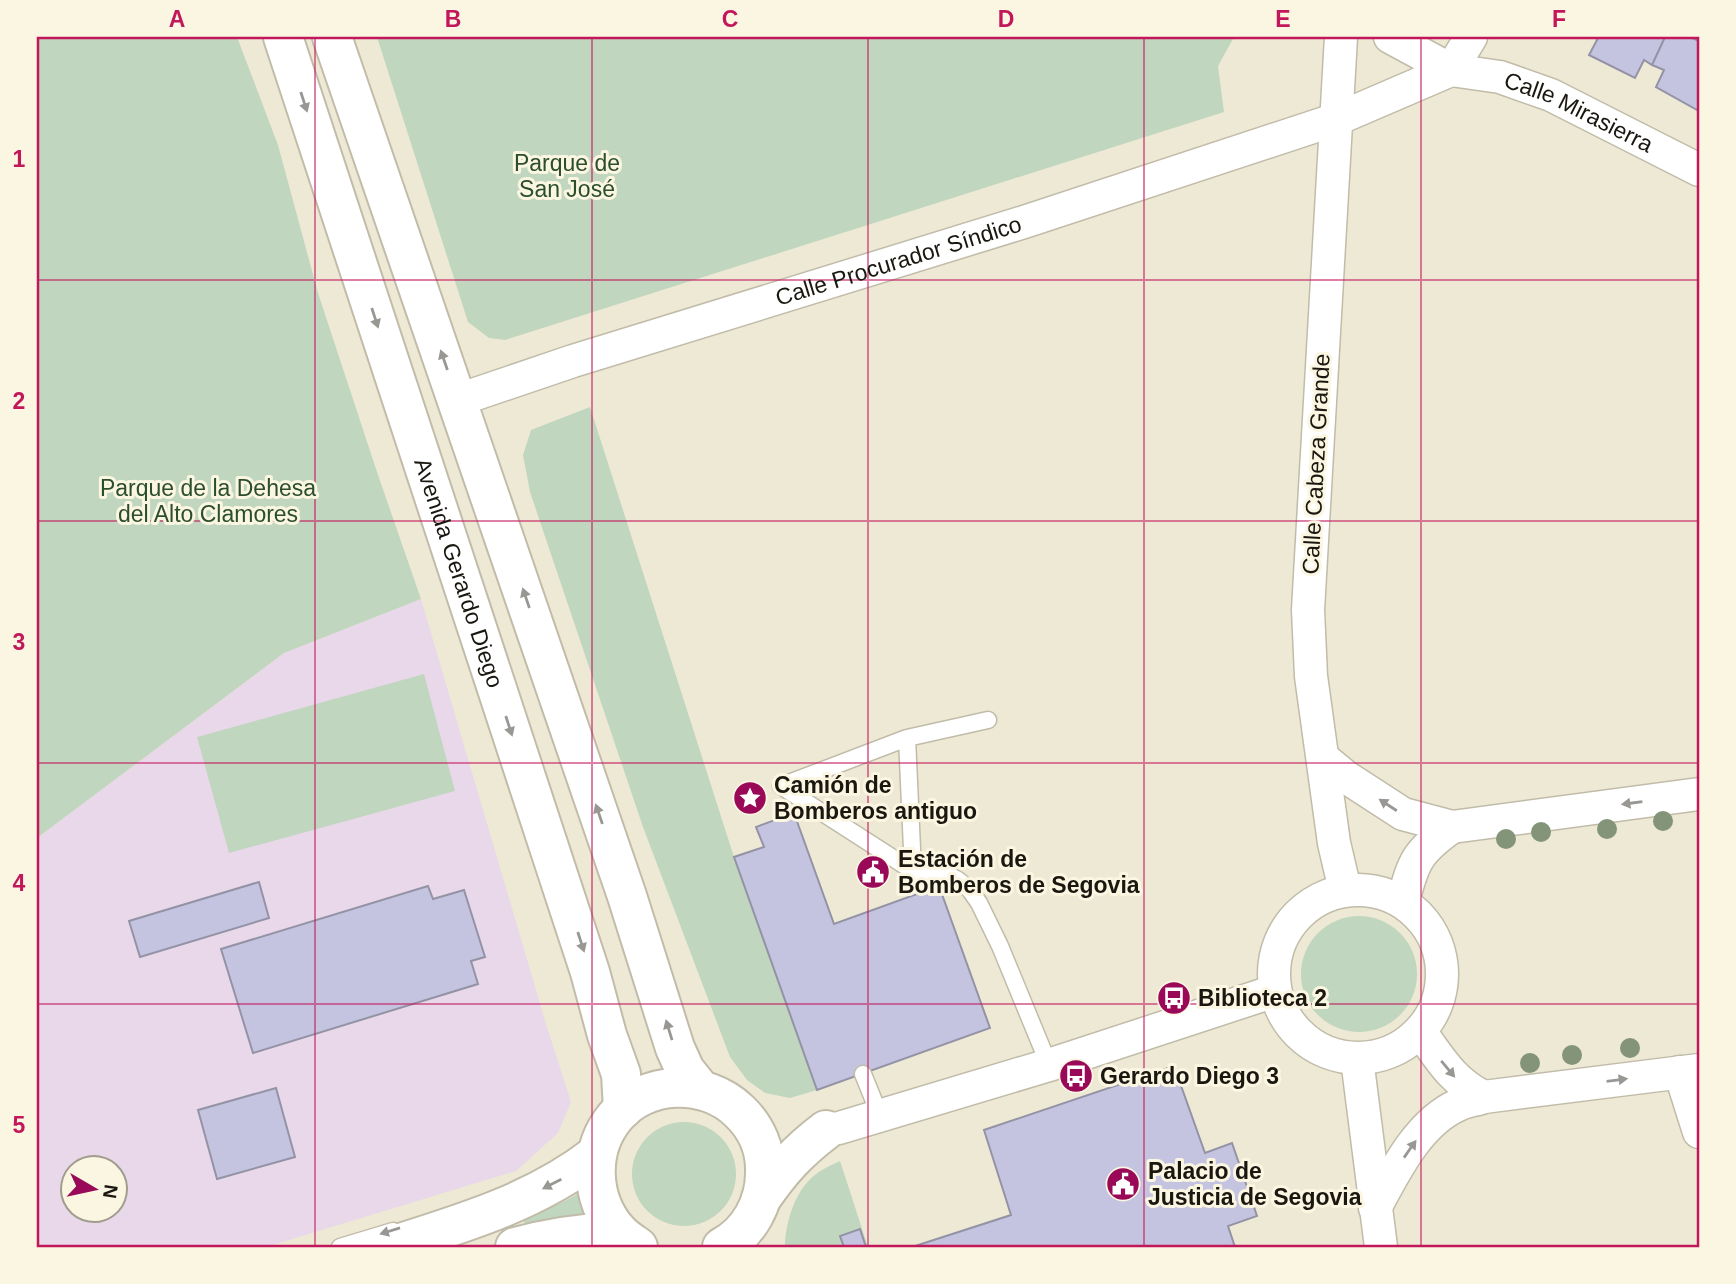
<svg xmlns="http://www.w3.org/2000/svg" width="1736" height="1284" font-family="Helvetica,sans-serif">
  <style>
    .education { fill: #e9d8ea; fill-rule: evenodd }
    .green { fill: #c0d6bf }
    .building { fill: #c4c4e1; stroke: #9393a5; stroke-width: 2 }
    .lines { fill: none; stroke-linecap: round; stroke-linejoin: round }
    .lane-casing { stroke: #c1bca9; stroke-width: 19 }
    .street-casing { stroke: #c1bca9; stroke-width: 35 }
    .secondary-casing { stroke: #c1bca9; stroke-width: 42 }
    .primary-casing { stroke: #c1bca9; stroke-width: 42 }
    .lane { stroke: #fff; stroke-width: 16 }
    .street { stroke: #fff; stroke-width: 32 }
    .secondary { stroke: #fff; stroke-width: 38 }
    .primary { stroke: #fff; stroke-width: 38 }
    .tree { fill: #839478 }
    .oneway { fill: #989793 }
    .grid { fill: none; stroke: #c2185b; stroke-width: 2; stroke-opacity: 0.55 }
    .labels { text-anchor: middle; stroke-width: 6; stroke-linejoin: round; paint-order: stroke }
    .street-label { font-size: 23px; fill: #191710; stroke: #fbf6e2 }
    .park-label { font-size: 23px; fill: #2b4e2b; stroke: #fbf6e2 }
    .poi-label { font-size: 23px; font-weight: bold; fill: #191710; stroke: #fbf6e2; text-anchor: start }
    .neatline { fill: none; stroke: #c2185b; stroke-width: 2.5 }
    .grid-label { font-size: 23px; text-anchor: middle; font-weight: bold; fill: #c2185b }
  </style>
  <rect width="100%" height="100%" fill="#eee9d5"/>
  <path class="education" d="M421,599L546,1024L571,1102L558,1133L516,1171L266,1247H37V838L284,653ZM74,1168H116V1210H74Z"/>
  <path class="green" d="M37,37H237L278,145L318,293L377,472L421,599L284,653L37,838Z
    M377,37H1234L1218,66L1224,112L505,340L489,338L468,322Z
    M590,407L734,857L817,1090L790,1098L765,1093L747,1080L730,1057L643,827L530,492L523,455L531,430Z
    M424,674L455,791L229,853L197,737Z
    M1301 974a58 58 0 1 1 116 0a58 58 0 1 1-116 0Z
    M632 1174a52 52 0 1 1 104 0a52 52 0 1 1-104 0Z
    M840,1161L868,1247H785C785,1224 795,1190 815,1175C822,1169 832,1165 840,1161Z
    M589,1186L598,1219L526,1228L523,1218C547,1209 568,1202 589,1186Z"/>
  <path class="building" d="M1595,37H1665L1652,65L1644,60L1635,78L1589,55L1598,38Z
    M1665,37H1690L1699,41V111L1656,87L1664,70L1652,65Z
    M794,813L834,924L939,886L990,1028L817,1090L734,857L764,847L756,827Z
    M259,882L269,918L140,957L129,921Z
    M428,886L433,899L464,890L485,957L471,961L478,984L253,1053L221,949Z
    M1174,1066L1205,1153L1232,1143L1257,1216L1228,1226L1235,1247H912L1011,1215L984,1130Z
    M276,1088L295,1157L217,1179L198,1110Z
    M860,1229L866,1247H844L840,1236Z"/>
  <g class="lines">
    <g class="lane-casing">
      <path id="lane" d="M988,720L907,738L781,786L913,871L948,875L958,880L970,890L979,903L1000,946L1049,1065
        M907,738L913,871
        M863,1074L880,1116
        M340,1247L393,1231"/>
    </g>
    <g class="street-casing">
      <g id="street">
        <path d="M1341,37L1308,610L1311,676L1334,843L1345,890"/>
        <path id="s1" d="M1390,37L1451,70L1500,77L1551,95L1699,170"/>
        <path d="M1451,70L1471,37"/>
        <path id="s2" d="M458,400L573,361L1024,222L1337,119L1451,70"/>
        <path d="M1323,758L1346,777L1403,814L1452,827L1699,794"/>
        <circle cx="1358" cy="974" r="84"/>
        <path d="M1403,902C1413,861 1418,851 1452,827"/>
        <path d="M1420,1031C1440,1059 1453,1082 1484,1097"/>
        <path d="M1357,1059L1381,1247"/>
        <path d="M1680,1072L1699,1132"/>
        <path d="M826,1130L839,1128L1049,1065L1275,991"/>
        <path d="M1375,1208C1395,1171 1418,1123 1458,1105C1466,1101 1476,1100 1484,1097L1699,1070"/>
      </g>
    </g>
    <g class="secondary-casing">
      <path id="secondary" d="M388,1247C461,1224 536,1202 597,1154
        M515,1247C549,1238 583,1233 618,1231"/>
    </g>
    <g class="primary-casing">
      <g id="primary">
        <path id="s3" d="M283,37L590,972L607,1035L621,1074L623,1109"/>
        <path d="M332,37L627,896L675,1048L685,1070L701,1090"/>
        <path d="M761,1199C781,1170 797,1152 826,1130"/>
        <path d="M638,1247C631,1242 623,1237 617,1230C590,1198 588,1150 615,1117C645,1080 705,1078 739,1111C756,1127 766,1149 765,1173C765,1203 749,1233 722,1247"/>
      </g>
    </g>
    <use href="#lane" class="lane"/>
    <use href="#street" class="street"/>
    <use href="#secondary" class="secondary"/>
    <use href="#primary" class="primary"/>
  </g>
  <g class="tree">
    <circle cx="1663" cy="821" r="10"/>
    <circle cx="1607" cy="829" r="10"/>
    <circle cx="1541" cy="832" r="10"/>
    <circle cx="1506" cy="839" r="10"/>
    <circle cx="1630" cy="1048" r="10"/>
    <circle cx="1572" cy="1055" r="10"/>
    <circle cx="1530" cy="1063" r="10"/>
  </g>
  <defs><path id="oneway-solid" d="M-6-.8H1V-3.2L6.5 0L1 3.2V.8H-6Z" transform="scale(1.75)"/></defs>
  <g class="oneway">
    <use href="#oneway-solid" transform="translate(304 102) rotate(72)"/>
    <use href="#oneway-solid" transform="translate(375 318) rotate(72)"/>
    <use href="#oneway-solid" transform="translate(444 360) rotate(-109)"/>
    <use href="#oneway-solid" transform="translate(526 598) rotate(-109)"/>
    <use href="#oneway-solid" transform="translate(509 726) rotate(72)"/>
    <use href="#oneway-solid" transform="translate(1632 803) rotate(172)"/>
    <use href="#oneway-solid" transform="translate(1388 805) rotate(-147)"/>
    <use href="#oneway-solid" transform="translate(599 814) rotate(-109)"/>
    <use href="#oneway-solid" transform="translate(581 942) rotate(72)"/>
    <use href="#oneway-solid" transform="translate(669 1030) rotate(-107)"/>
    <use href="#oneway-solid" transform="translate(1448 1069) rotate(50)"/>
    <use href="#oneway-solid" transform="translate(1617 1080) rotate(-7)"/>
    <use href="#oneway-solid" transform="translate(1410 1149) rotate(-55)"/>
    <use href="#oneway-solid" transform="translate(552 1184) rotate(153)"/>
    <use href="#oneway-solid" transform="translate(390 1231) rotate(163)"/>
  </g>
  <path class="grid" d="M315,37V1247M592,37V1247M868,37V1247M1144,37V1247M1421,37V1247M37,280H1699M37,521H1699M37,763H1699M37,1004H1699"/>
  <defs>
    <g id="sight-disc" transform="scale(1.75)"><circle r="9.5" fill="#9a0858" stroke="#fbf6e2"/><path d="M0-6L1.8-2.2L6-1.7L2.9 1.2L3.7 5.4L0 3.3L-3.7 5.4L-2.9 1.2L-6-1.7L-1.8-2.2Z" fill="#fff"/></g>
    <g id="civic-disc" transform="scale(1.75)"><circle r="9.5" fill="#9a0858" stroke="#fbf6e2"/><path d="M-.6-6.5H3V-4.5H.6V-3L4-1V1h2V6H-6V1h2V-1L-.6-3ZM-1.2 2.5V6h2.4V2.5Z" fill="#fff"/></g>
    <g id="bus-disc" transform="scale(1.75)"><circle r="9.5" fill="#9a0858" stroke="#fbf6e2"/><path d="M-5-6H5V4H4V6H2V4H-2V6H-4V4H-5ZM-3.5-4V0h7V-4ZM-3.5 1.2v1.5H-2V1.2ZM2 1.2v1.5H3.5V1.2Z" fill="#fff"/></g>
  </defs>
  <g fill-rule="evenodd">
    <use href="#sight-disc" x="750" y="798"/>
    <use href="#civic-disc" x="873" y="872"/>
    <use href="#bus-disc" x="1174" y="998"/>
    <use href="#bus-disc" x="1076" y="1076"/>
    <use href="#civic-disc" x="1123" y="1184"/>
  </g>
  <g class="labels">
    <g class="street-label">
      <text dy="8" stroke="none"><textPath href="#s1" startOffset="205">Calle Mirasierra</textPath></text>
      <text dy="8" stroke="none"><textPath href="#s2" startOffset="462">Calle Procurador Síndico</textPath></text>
      <text transform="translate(1316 464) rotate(-87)" y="8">Calle Cabeza Grande</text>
      <text dy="8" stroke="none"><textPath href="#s3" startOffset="564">Avenida Gerardo Diego</textPath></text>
    </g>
    <g class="park-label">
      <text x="567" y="171">Parque de<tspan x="567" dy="26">San José</tspan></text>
      <text x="208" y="496">Parque de la Dehesa<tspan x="208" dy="26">del Alto Clamores</tspan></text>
    </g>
    <g class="poi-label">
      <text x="774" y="793">Camión de<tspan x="774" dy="26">Bomberos antiguo</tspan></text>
      <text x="898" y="867">Estación de<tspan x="898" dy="26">Bomberos de Segovia</tspan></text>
      <text x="1198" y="1006">Biblioteca 2</text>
      <text x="1100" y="1084">Gerardo Diego 3</text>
      <text x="1148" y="1179">Palacio de<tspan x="1148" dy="26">Justicia de Segovia</tspan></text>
    </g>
  </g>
  <rect width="1736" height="1284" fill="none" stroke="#fbf6e2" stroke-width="77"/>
  <g transform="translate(94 1189) rotate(99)"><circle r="33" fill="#fbf6e2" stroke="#a19d8e" stroke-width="2"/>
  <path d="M0-5L12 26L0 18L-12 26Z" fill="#9a0858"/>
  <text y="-10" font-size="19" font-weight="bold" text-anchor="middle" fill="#191710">N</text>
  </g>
  <rect x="38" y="38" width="1660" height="1208" class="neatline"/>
  <g class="grid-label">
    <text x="177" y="27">A</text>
    <text x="453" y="27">B</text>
    <text x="730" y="27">C</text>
    <text x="1006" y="27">D</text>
    <text x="1283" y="27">E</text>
    <text x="1559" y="27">F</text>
    <text x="19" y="167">1</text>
    <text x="19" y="409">2</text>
    <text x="19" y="650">3</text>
    <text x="19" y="891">4</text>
    <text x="19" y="1133">5</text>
  </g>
</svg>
